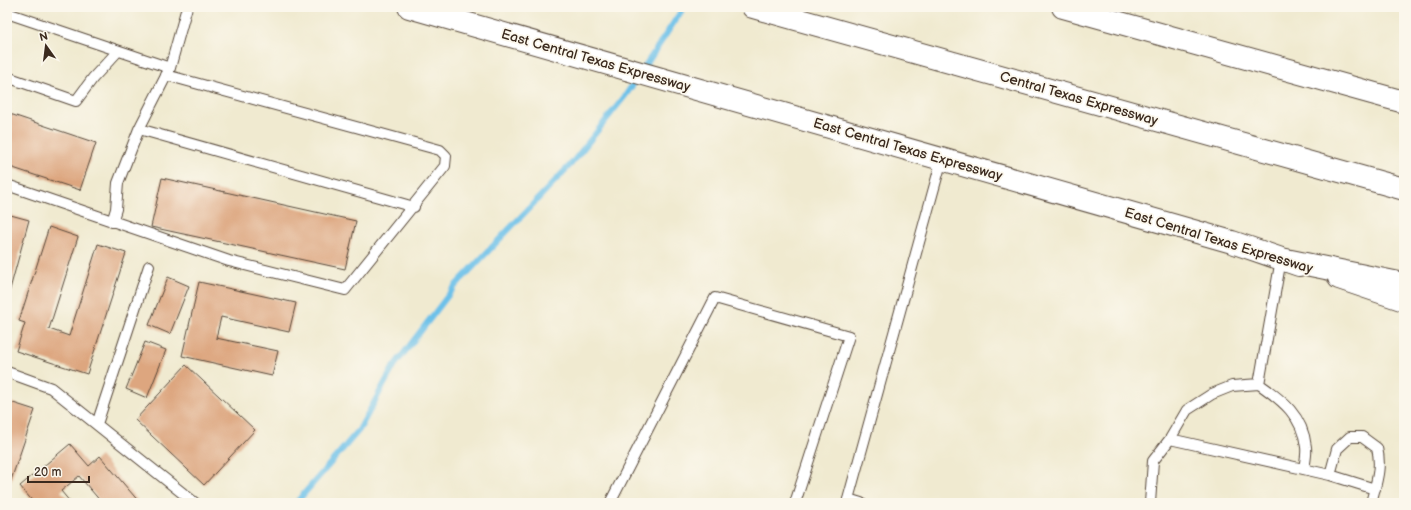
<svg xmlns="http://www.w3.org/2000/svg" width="1411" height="510" font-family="'Balsamiq Sans',sans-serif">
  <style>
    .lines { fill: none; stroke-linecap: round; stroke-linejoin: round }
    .stream { stroke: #6dc1e9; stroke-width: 6 }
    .building { fill: #dda67f }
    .service-casing { stroke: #564739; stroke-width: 12 }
    .secondary-casing { stroke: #564739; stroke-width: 24 }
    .motorway-casing { stroke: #564739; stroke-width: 24 }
    .service { stroke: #fff; stroke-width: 10 }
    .secondary { stroke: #fff; stroke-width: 22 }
    .motorway { stroke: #fff; stroke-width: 22 }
    .labels { text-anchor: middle; stroke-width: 3.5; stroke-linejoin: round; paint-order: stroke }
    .street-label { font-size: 14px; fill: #3b2a1e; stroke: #fbf7ec }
  </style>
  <rect width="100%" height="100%" fill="#fbf7ec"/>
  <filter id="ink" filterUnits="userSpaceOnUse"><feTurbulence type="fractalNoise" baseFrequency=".025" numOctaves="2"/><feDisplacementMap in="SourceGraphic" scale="8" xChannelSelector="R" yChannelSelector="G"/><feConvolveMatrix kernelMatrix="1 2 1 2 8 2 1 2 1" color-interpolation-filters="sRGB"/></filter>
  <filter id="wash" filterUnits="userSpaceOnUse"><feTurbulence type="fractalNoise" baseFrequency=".012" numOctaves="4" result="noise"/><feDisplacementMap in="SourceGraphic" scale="16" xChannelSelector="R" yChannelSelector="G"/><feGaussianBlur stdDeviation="0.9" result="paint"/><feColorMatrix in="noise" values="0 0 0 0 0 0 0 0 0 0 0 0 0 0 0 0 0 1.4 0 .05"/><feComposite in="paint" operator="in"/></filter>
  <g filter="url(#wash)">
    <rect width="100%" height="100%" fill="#f0ead0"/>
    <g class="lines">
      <path class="stream" d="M643,69L684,7
        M296,503L359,430L394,366L456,285L571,164L625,96L638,77"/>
    </g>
    <g id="blocks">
      <path class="building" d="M7,113L96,143L80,190L7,166Z
        M162,178L356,221L345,269L151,227Z
        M7,214L29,220L7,300Z
        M49,227L78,237L49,329L69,336L98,244L126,253L87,374L16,351L25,323L19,321Z
        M168,277L189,286L170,334L149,325Z
        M199,282L296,303L289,332L221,317L216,338L278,351L272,376L182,356Z
        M145,342L166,350L147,398L126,389Z
        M186,365L255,430L204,485L135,420Z
        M7,401L35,410L9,486L7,485Z
        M70,444L89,466L100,456L140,503H102L79,476L61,491L71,503H34L20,486Z"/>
    </g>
  </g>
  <g filter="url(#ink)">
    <use href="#blocks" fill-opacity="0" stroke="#564739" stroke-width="1"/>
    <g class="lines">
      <g class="service-casing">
        <path id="service" d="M7,13L170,68
          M7,77L76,101L93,78L118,51
          M139,129L414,207
          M7,185L229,261L345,290L445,166L446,156L440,150L166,75
          M112,222L116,209L118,183L139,129L170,68L187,7
          M1281,259L1259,384L1232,386L1212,394L1187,410L1170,439L1330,475
          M7,372L51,388L195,503
          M1259,384C1282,400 1303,416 1306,447C1307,454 1305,462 1304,469
          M97,424L149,266
          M848,499L861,503
          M610,503L715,298L849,336L795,503
          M847,503L942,159
          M1150,503L1153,461L1170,439
          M1371,503C1376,483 1382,468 1377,448L1362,437H1350L1337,449L1330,475L1375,489"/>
      </g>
      <g class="secondary-casing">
        <path id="secondary" d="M409,7L1232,242L1299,265
          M1339,278L1404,300"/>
      </g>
      <g class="motorway-casing">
        <path id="motorway" d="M753,7L1404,189
          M1063,7L1404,102
          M1281,259L1404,284"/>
      </g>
      <use href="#service" class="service"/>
      <use href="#secondary" class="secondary"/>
      <use href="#motorway" class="motorway"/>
    </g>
  </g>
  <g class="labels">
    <g class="street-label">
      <text transform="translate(596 60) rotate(16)" y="5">East Central Texas Expressway</text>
      <text transform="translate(1079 98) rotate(16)" y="5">Central Texas Expressway</text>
      <text transform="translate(908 149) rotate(16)" y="5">East Central Texas Expressway</text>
      <text transform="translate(1219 240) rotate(17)" y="5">East Central Texas Expressway</text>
    </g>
  </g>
  <rect width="1411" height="510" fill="none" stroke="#fbf7ec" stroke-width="24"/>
  <g transform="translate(46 46) rotate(346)" stroke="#fbf7ec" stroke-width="3" paint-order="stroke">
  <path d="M0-3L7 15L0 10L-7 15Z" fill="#3b2a1e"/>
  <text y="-6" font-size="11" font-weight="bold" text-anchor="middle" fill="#3b2a1e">N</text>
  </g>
  <path d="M28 476v6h61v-6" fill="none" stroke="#3b2a1e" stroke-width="2"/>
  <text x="34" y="476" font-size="12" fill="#3b2a1e" stroke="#fbf7ec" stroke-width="3" paint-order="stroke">20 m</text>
</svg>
